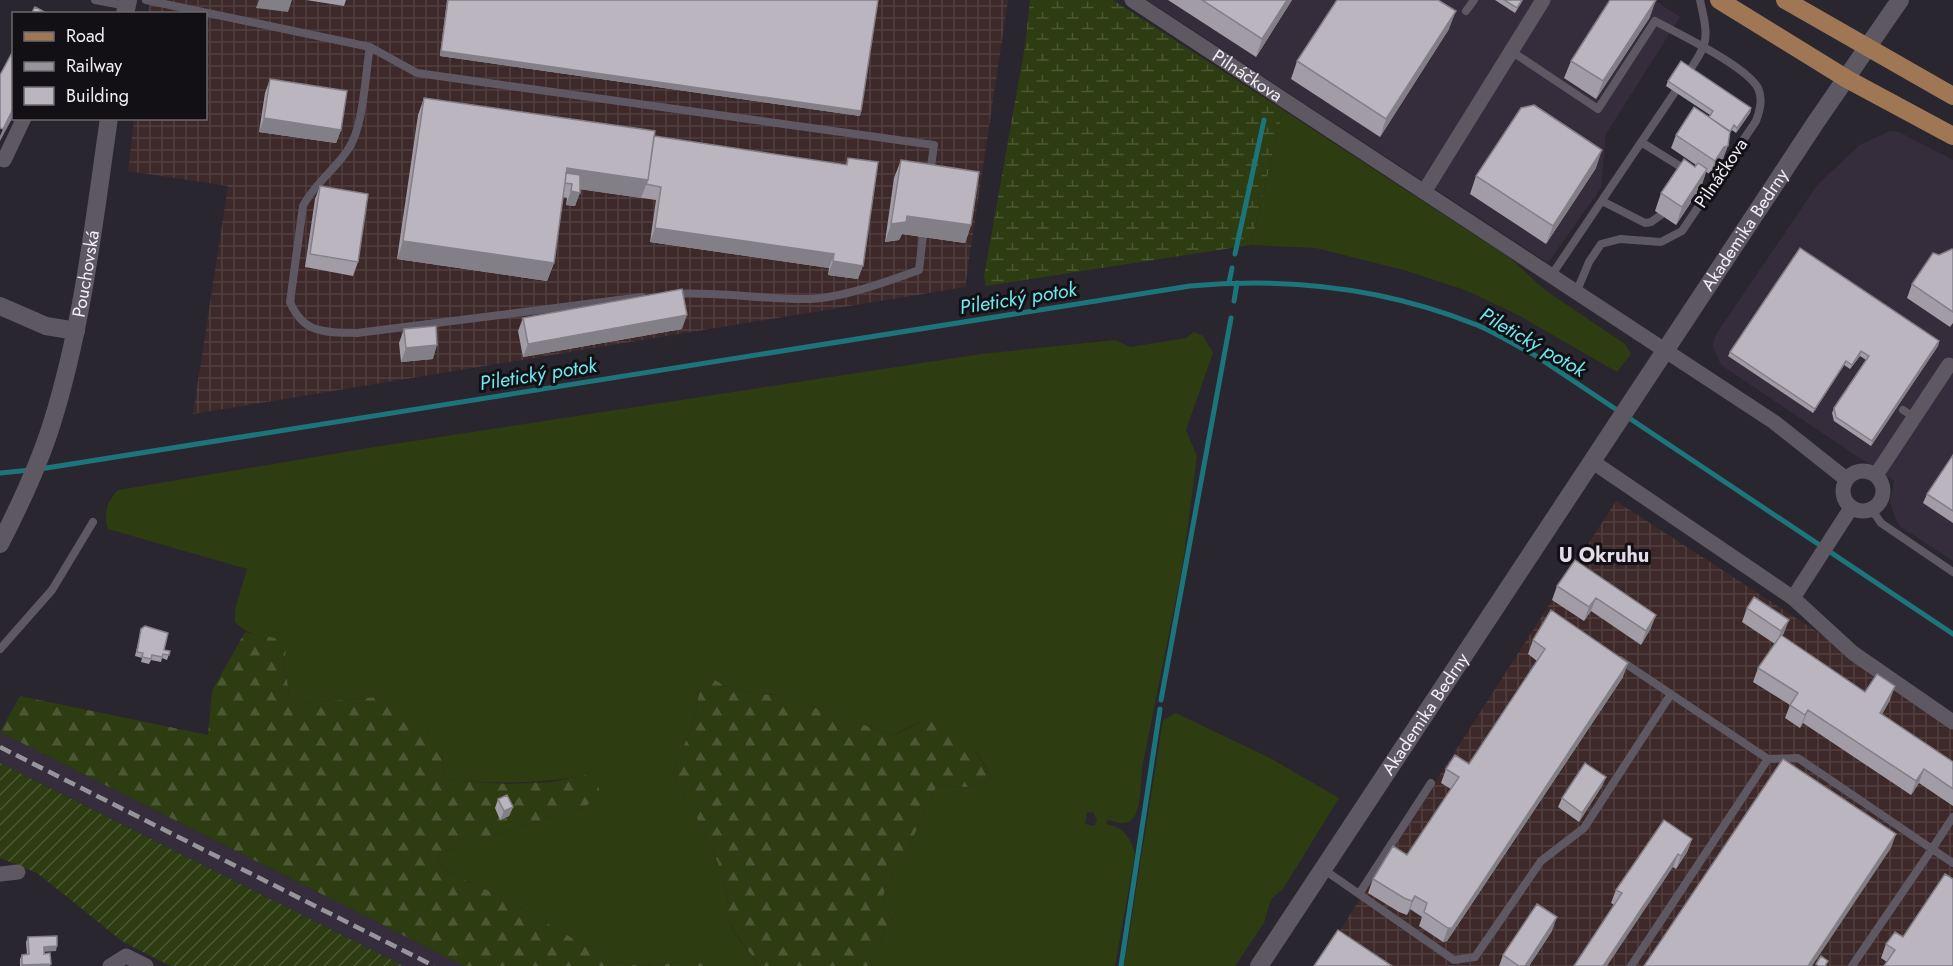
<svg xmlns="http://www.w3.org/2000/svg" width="1953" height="966" font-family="Jost,sans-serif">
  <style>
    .built { fill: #352d3b }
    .industrial { fill: url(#industrial-grid) }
    .grass { fill: #2d3c11; fill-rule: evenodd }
    .forest { fill: url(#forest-firs) }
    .wetland { fill: url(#wetland-marsh) }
    .garden { fill: url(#garden-furrows) }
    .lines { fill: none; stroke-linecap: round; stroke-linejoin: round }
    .stream { stroke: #1b757a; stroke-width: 5 }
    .service { stroke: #5e5863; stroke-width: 8 }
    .minor { stroke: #5e5863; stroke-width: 15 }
    .tertiary { stroke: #5e5863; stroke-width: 18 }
    .primary { stroke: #9f7754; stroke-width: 18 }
    .rail { stroke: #98949c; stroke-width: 4.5; stroke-dasharray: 12 6; stroke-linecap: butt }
    .wall { fill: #a19ca5 }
    .shaded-wall { fill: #837f86 }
    .building { fill: #bbb5c0; stroke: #837f86; stroke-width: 1.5 }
    .labels { text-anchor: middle; stroke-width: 6; stroke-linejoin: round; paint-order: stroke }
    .street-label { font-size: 18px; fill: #f0edf3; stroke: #121014 }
    .water-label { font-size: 20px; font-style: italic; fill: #6de9f0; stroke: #121014 }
    .neighbourhood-label { font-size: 20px; font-weight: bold; fill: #e4dde9; stroke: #121014 }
  </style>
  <defs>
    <pattern id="industrial-grid" width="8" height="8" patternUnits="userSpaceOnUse" patternTransform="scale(1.5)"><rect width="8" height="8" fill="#3d2929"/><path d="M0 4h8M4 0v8" fill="none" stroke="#503e3e"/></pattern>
    <pattern id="forest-firs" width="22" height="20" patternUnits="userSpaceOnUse" patternTransform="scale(1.5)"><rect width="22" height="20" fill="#2d3c11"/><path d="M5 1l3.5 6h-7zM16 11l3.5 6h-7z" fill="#4c5834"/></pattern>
    <pattern id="wetland-marsh" width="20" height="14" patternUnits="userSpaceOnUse" patternTransform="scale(1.5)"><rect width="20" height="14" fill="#2d3c11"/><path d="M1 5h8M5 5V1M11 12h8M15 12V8" fill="none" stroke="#4c5834"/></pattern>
    <pattern id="garden-furrows" width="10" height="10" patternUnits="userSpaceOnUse" patternTransform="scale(1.5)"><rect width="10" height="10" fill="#2d3c11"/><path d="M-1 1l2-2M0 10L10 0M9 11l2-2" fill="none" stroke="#4c5834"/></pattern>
  </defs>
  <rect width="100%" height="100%" fill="#2a262f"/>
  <path class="built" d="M1147,0H1654L1680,17L1606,134L1601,188L1548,263Z
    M1890,131L1899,132L1953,160V561L1901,527L1896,520L1890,502L1894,481L1721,365L1713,347L1715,336L1818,184L1860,145Z
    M0,732L464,966H404L0,763Z"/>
  <path class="industrial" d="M150,0H1008L965,287L193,414L228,186L128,171L134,119L206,118V14L148,13Z
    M1616,501L1953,720V966H1317Z"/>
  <path class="grass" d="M1283,110L1510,258L1545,290L1625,344L1631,354L1617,372L1518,315L1465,290L1407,271L1316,248L1251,245Z
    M1194,332L1203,336L1213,353L1186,430L1197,456L1183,563L1144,758C1138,772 1147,826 1121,823C1116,823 1111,820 1107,820V824C1125,829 1130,836 1135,854L1115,966H871L883,933L896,912L882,904L885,888L905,855L937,785L967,787L992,779C974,740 958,736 920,722L893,735L778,695L754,694L725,686L708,676L702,679L694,720L673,773C691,810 715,846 726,887C729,897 725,909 729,919C734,938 750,949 758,966H705L696,961L642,966L613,962L502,897L450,873L438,864L439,854L461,845L584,807L585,775C537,785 492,783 444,780L442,746L378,697L304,703L290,697L284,663L286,643C266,634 252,639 235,622V609L247,569L108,529C103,513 107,501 118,490L374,447L981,354L1115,340L1130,347L1186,338ZM1093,812L1097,819L1094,826L1085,824L1087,813Z
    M1176,713L1270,758L1339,798L1283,889L1271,899L1264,923L1235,966H1124L1163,720Z"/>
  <path class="forest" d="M245,632L275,638L287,643L284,663L290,697L304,703L378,697L398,702L430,727L442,746L444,780L510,784L552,782L585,775L598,782L600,797L584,807L461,845L439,854L438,864L450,873L502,897L613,962L642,966L696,961L705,966H464L0,732L20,696L208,735L212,691Z
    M708,676L725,686L754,694L778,695L893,735C903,732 914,724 923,722C956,718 979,754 992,779L967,787L937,785L905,855L885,888L882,904L896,912L883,933L871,966H758C750,949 734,937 729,919C725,909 729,897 726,887C715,846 691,810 673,773L694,720L702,678Z"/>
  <path class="wetland" d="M1030,0H1113L1283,110L1251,245L986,286L984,276L1025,46Z"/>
  <path class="garden" d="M0,763L404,966H170L122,941L37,873L0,858Z"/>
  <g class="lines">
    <path class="stream" d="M1235,254L1264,120
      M1229,283L1232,268
      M1234,301L1237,283
      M40,469L1190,286C1288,277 1385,288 1477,325C1496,333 1515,345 1533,354L1953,634
      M0,473L31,470
      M1161,700L1231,318
      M1121,966L1160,709"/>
    <path class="service" d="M95,0L127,6
      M146,0L370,47L417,73L934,145L930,174
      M1466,11L1474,0
      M370,47C365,74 364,125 349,148C336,169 314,184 303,206L290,302C304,335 326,332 357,333L642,297
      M1511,51L1598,109L1655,21C1679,34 1746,66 1758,88C1763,99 1760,110 1756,121L1682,231L1661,242L1620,239L1601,244L1589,262L1576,293
      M1686,76C1709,41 1709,41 1700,0
      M1641,142L1686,170
      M1602,201L1645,223L1651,222L1661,215
      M1551,276L1679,86
      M672,294C716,291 759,299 802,299C837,300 886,282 919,270L924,227
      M1903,410L1914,417
      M1872,510L1881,523L1953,572
      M0,649L52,590L93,522
      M1620,660L1768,759L1798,758L1932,849L1852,966
      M1953,817L1932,849L1953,863
      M1323,869L1454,960L1475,957L1541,861L1584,828L1671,694
      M1359,894L1431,783
      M1631,966L1768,759"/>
    <g class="minor">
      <path id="s1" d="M1132,0L1774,422L1846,479"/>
      <path d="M4,160L24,118"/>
      <path d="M1424,192L1543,0"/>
      <path d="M1593,462L1793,598L1853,653L1953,722"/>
      <circle cx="1863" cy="491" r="20"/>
      <path d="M1876,475L1949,365"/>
      <path d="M1793,598L1851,508"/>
      <path d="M0,874L18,872"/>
      <path d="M110,966L126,956L146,966"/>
    </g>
    <g class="tertiary">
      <path d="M125,14L128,0"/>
      <path d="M0,306L46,326L76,331"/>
      <path id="s2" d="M0,544C20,505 39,465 52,423C83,324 94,221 109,118"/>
      <path id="s3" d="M1259,966L1816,122L1900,0"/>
    </g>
    <path class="primary" d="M1719,0L1847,79L1953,136
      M1785,0L1953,96"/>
    <path class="rail" d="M0,747L434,966"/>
  </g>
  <path class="wall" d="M306,0H346L344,6Z
    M447,0H878L860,116L440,56Z
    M1168,0H1292L1256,57Z
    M1495,0H1523L1515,13Z
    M1650,17L1596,99L1564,78L1571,61Z
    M1449,29L1380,137L1291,79L1297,61Z
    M270,79L341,130L336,143L259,132L265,93Z
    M1668,81L1751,108L1750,113L1736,133L1732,130L1729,134L1723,159L1719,160L1710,174L1706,172L1701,187L1676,225L1655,211L1661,193L1696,165L1671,148L1676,135L1709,117L1710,115L1666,86Z
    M424,98L654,136L846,165L848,158L858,279L828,275L829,268L650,242L656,200L580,189L575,206L566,205L567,198L563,197L554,263L547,281L397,259L418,115Z
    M901,160L971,225L965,243L902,234L899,240L885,242L894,178Z
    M1596,168L1546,244L1470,194L1476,176Z
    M320,186L358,262L353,276L305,267L315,199Z
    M1953,250V323L1950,327L1907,298L1912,284L1939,255Z
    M523,318L682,329L523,357L518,331Z
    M404,329L433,359L401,362L399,343Z
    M1939,341L1938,346L1871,446L1834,421L1832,413L1834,408L1866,360L1860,356L1850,369L1844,365L1813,413L1728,356L1730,352Z
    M1953,455V523L1923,503L1927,494Z
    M1575,560L1651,628L1641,645L1591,611L1584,621L1552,600L1557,586Z
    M1754,597L1784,633L1782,636L1865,692L1890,700L1882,714L1953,762V806L1919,783L1911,795L1803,723L1800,728L1785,718L1790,705L1753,682L1758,668L1775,644L1742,622L1747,608Z
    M141,629L164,650L170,651L167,660L162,658L161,662L151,660L149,664L141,662L142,658L135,656Z
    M1533,640L1623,677L1447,941L1443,942L1419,926L1422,917L1410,909L1407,915L1399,912L1368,893L1373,879L1407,855L1451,789L1441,783L1446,769L1469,764L1537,661L1528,654Z
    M1606,777L1602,786L1579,822L1558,807L1562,798Z
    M498,799L513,807L509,816L500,820L495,808Z
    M1692,839L1687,852L1676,869L1673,867L1614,905L1611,903L1616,890Z
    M1552,931L1529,966H1499L1503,955Z
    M28,937L56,951H44L50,966H20V959L22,955H27L26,942Z
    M1903,937L1887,962L1881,958L1886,944Z"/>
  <path class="shaded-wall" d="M259,0H292L288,12L256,8Z
    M1287,0H1292L1256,57L1262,39Z
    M1656,0L1650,17L1596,99L1603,81Z
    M1456,11L1449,29L1380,137L1386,119Z
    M441,51L861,111L860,116L440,56Z
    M14,107V115L0,141V136L3,129Z
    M1751,108L1750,113L1736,133L1737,128Z
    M264,118L341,130L336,143L259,132Z
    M1728,146L1723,159L1719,160L1710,174L1715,161L1724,147Z
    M1602,150L1596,168L1546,244L1553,226Z
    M567,168L648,180L641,198L571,188L572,184L564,183Z
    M1707,169L1701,187L1676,225L1682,207Z
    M571,191L580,193L575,206L566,205Z
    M907,216L971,225L965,243L902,234L899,240L885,242L891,224Z
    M655,228L834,254L829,268L650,242Z
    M403,241L554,263L547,281L397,259Z
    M833,261L863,266L858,279L828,275Z
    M687,315L682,329L523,357L528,344Z
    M1939,341L1938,346L1871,446L1872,441Z
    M437,345L433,359L401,362L406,348Z
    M1861,351L1860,356L1850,369L1852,365Z
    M1846,361L1844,365L1813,413L1815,409Z
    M1596,598L1591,611L1584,621L1589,607Z
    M1656,615L1651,628L1641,645L1646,631Z
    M1789,620L1784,633L1776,644L1781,631Z
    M1628,663L1623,677L1447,941L1443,942L1448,928Z
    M1895,686L1890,700L1875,727L1880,713Z
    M1808,710L1803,723L1800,728L1805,715Z
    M1924,769L1919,783L1911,795L1916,781Z
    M1606,777L1602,786L1579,822L1582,813Z
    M513,807L509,816L500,820L504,811Z
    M1896,834L1891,848L1812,966H1808Z
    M1692,839L1687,852L1676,869L1681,856Z
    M1678,854L1673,867L1607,966H1603Z
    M1415,896L1410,909L1407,915L1412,901Z
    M1557,917L1552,931L1529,966H1525Z
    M57,946L56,951L42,952L44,947Z
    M51,964L50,966H22V965Z"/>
  <path class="building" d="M448,0H878L861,111L441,51Z
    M1202,0H1287L1262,39Z
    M1337,0H1438L1456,11L1386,119L1297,61Z
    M1504,0H1522L1517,8Z
    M1610,0H1656L1603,81L1571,61Z
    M35,7L48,14H31Z
    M14,49V107L3,129L0,128V75Z
    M1681,61L1751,108L1737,128L1734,125L1730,132L1709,117L1713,111L1668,81Z
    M270,79L347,91L341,130L264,118Z
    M424,98L655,131L648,180L567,168L554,263L403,241Z
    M1534,105L1602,150L1553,226L1476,176L1521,108Z
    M1694,107L1730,131L1728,146L1724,147L1715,161L1676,135Z
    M654,136L847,165L848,158L878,162L863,266L833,261L834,254L655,228L661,187L646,184L648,180Z
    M1684,159L1695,167L1698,163L1707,169L1682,207L1661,193Z
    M901,160L979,172L971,225L907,216L906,222L891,224Z
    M566,173L580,175V193L571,191L572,184L565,183Z
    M320,186L368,194L358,262L310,254Z
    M1800,248L1939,341L1872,441L1836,417L1834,408L1869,356L1861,351L1852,365L1846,361L1815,409L1730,352Z
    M1952,249L1953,250V312L1912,284L1933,253L1939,255Z
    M682,289L687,315L528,344L523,318Z
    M436,326L437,345L406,348L404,329Z
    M1953,455V511L1927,494Z
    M1575,560L1656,615L1646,631L1596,598L1589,607L1557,586Z
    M1754,597L1789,620L1781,631L1747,608Z
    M1551,610L1628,663L1452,928H1448L1424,912L1427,903L1415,896L1412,901L1404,898L1373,879L1393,846L1407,855L1459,777L1446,769L1451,761L1455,755L1469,764L1545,649L1533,640Z
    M145,626L168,633L164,650L170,651L169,655L163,654L162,657L152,655L151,659L142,657L143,653L137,652L141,629Z
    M1781,635L1865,692L1877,674L1895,686L1880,713L1953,762V789L1924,769L1916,781L1808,710L1805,715L1790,705L1798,693L1758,668Z
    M1783,759L1896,834L1808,966H1644Z
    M1585,763L1606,777L1582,813L1562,798Z
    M507,795L513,807L504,811L498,799Z
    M1664,820L1692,839L1681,856L1678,854L1603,966H1574L1622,893L1616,890Z
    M1945,874L1953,879V966H1884L1895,950L1886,944L1895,932L1903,937Z
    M1537,904L1557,917L1525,966H1519L1503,955Z
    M1338,930L1392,966H1314Z
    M57,936V946L44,947V954L50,953L51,964L22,965V955L29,954L28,937Z
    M1821,956L1828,961L1825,966H1819L1816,964Z"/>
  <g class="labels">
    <g class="street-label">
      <text dy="6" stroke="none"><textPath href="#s1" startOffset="138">Pilnáčkova</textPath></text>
      <text transform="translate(1721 173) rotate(-56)" y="6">Pilnáčkova</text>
      <text dy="6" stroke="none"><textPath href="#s3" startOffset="882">Akademika Bedrny</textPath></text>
      <text dy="6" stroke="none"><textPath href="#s2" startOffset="285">Pouchovská</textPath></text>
      <text dy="6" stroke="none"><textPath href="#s3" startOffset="302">Akademika Bedrny</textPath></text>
    </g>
    <g class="water-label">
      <text transform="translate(1018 298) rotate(-9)" y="7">Piletický potok</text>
      <text transform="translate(1533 342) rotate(30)" y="7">Piletický potok</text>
      <text transform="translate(538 374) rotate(-9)" y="7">Piletický potok</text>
    </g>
    <g class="neighbourhood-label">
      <text x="1604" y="562">U Okruhu</text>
    </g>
  </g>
  <rect x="12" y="12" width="195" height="108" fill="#121014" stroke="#6b686d" stroke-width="1.5"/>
  <rect x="24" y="32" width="30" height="9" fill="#9f7754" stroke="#6b686d" stroke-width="1.5"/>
  <text x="66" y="42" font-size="18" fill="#f0edf3">Road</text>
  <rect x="24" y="62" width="30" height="9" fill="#98949c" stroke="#6b686d" stroke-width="1.5"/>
  <text x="66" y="72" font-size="18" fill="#f0edf3">Railway</text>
  <rect x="24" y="87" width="30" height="18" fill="#bbb5c0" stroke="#6b686d" stroke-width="1.5"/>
  <text x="66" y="102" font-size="18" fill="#f0edf3">Building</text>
</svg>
